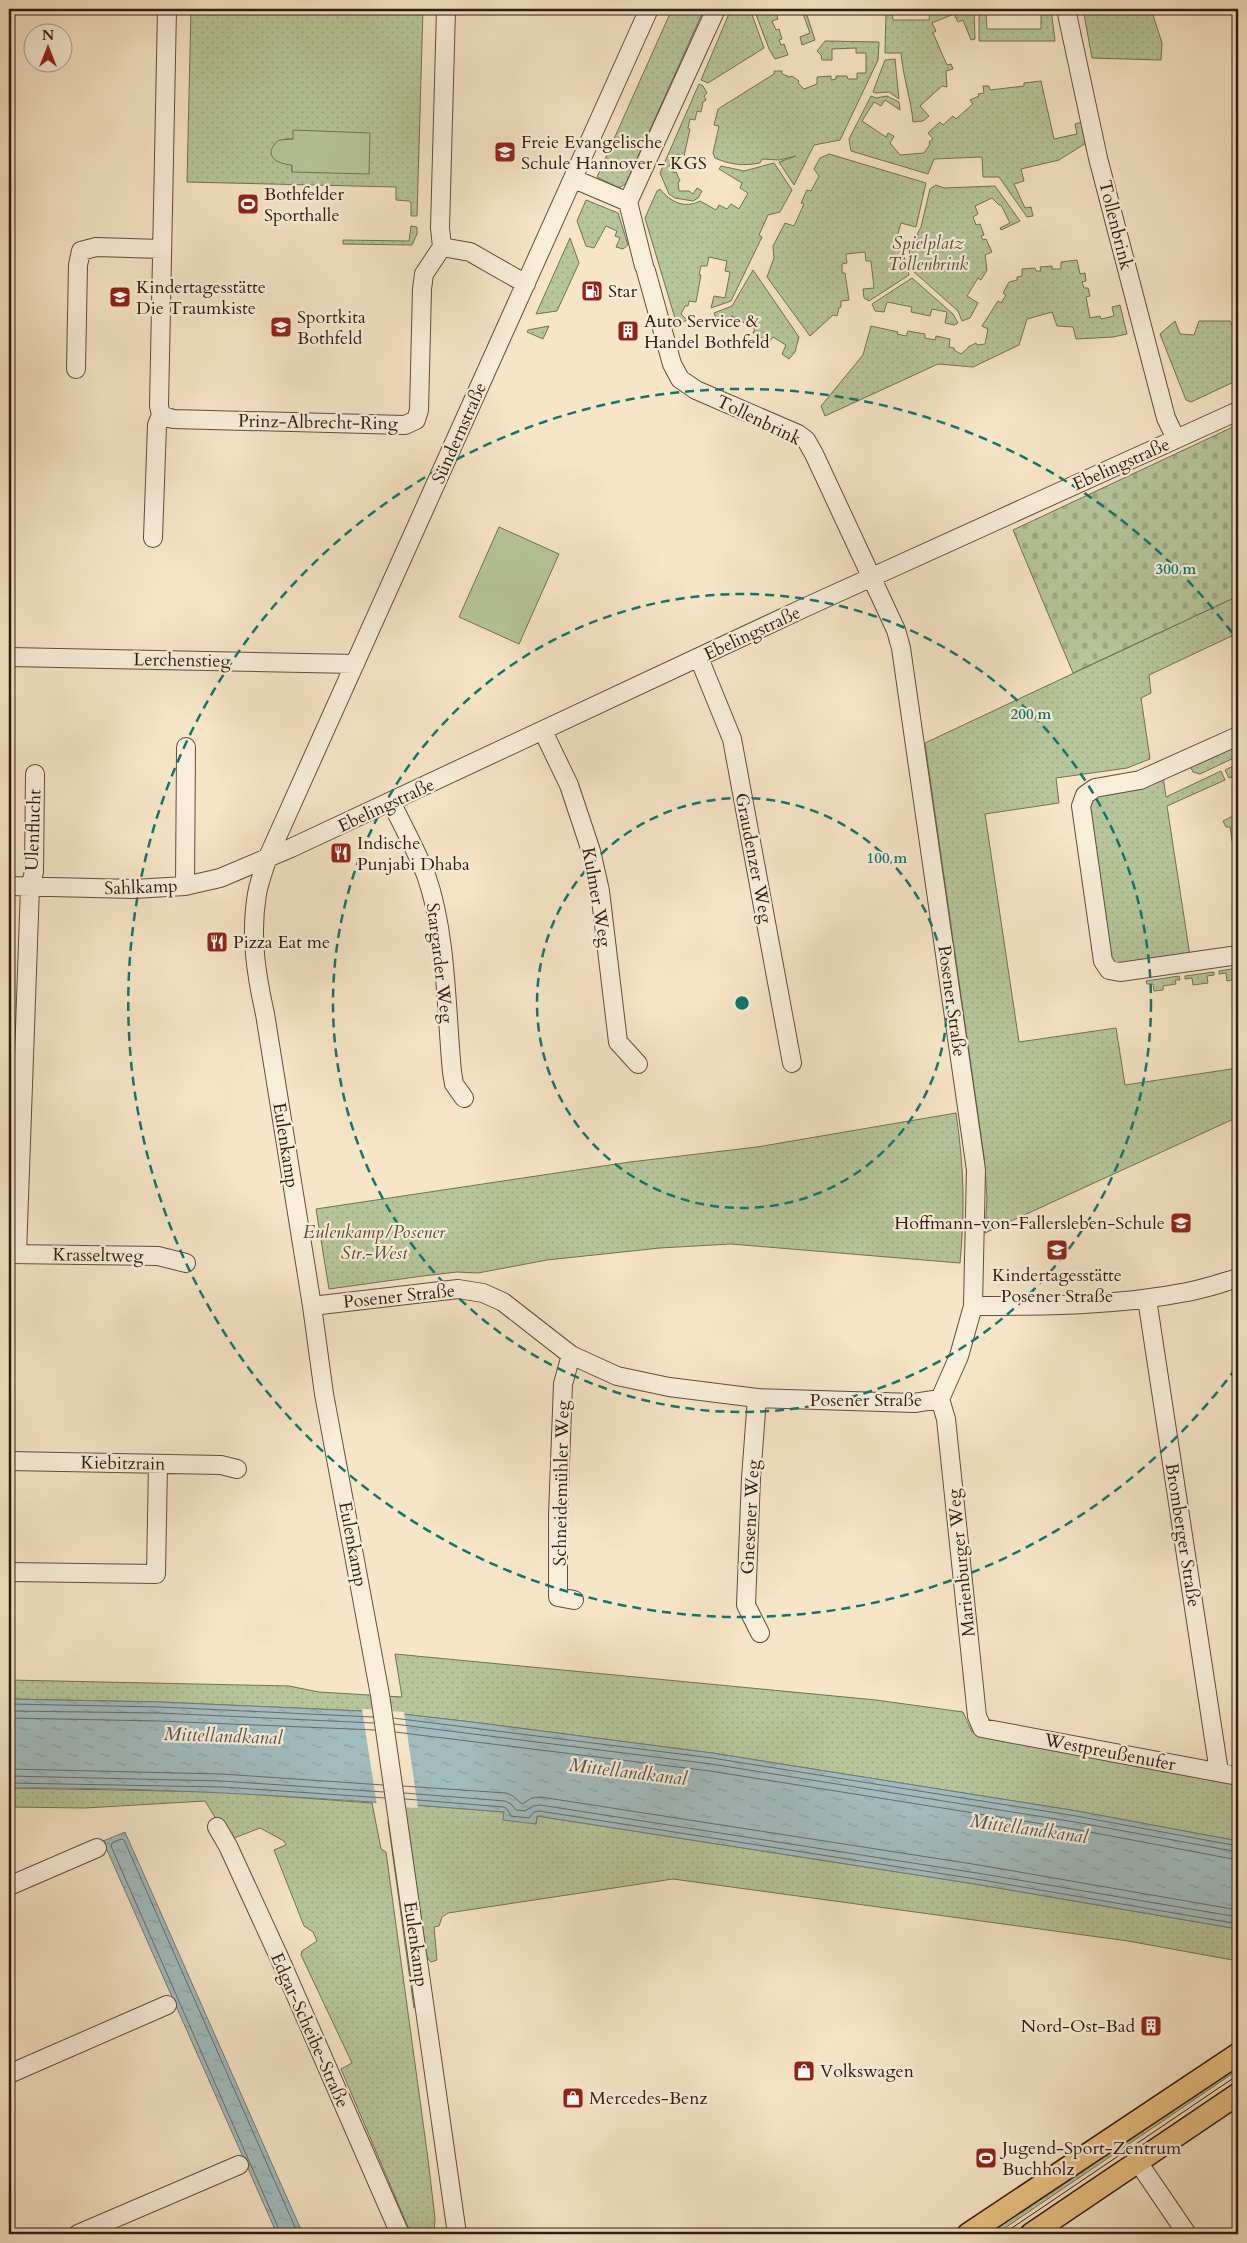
<svg xmlns="http://www.w3.org/2000/svg" width="1247" height="2243" font-family="Cardo,serif">
  <style>
    .green { fill: url(#green-dots); stroke: #747056; fill-rule: evenodd }
    .cemetery { fill: url(#cemetery-stones); stroke: #747056 }
    .pitch { fill: #b6c69a; stroke: #747056 }
    .water { fill: url(#water-ripples); stroke: #747b79 }
    .pier { fill: #f6e5c6 }
    .lines { fill: none; stroke-linecap: round; stroke-linejoin: round }
    .shore { stroke: #696b68; stroke-width: 1 }
    .minor-casing { stroke: #624d3e; stroke-width: 20 }
    .major-casing { stroke: #311a11; stroke-width: 24 }
    .minor { stroke: #f9eeda; stroke-width: 18 }
    .major { stroke: #ebc283; stroke-width: 21 }
    .tram { stroke: #311a11; stroke-width: 1 }
    .ring { fill: none; stroke: #0f766e; stroke-width: 2.5; stroke-dasharray: 9 6 }
    .labels { text-anchor: middle; stroke-width: 4.5; stroke-linejoin: round; paint-order: stroke }
    .poi-label { font-size: 18px; fill: #311a11; stroke: #f9eeda; text-anchor: start }
    .street-label { font-size: 18px; fill: #311a11; stroke: #f9eeda }
    .park-label { font-size: 18px; font-style: italic; fill: #594e3a; stroke: #f9eeda }
    .water-label { font-size: 19px; font-style: italic; fill: #58534e; stroke: #f9eeda }
    .centre { fill: #0f766e; stroke: #f9eeda; stroke-width: 2.5 }
    .ring-label { font-size: 15px; text-anchor: middle; font-weight: bold; fill: #0f766e; stroke: #f9eeda; stroke-width: 4.5; stroke-linejoin: round; paint-order: stroke }
  </style>
  <defs>
    <pattern id="green-dots" width="8" height="8" patternUnits="userSpaceOnUse" patternTransform="scale(1.25)"><rect width="8" height="8" fill="#b6c69a"/><path d="M2 2h.1M6 6h.1" fill="none" stroke="#9daa84" stroke-width="1.8" stroke-linecap="round"/></pattern>
    <pattern id="cemetery-stones" width="16" height="16" patternUnits="userSpaceOnUse" patternTransform="scale(1.25)"><rect width="16" height="16" fill="#b6c69a"/><path d="M2 7V4a2 2 0 0 1 4 0v3zM10 15v-3a2 2 0 0 1 4 0v3z" fill="#9daa84"/></pattern>
    <pattern id="water-ripples" width="26" height="14" patternUnits="userSpaceOnUse" patternTransform="scale(1.25)"><rect width="26" height="14" fill="#a1bcbf"/><path d="M2 4q2-2 4 0t4 0M15 11q2-2 4 0t4 0" fill="none" stroke="#8ba1a3"/></pattern>
  </defs>
  <rect width="100%" height="100%" fill="#f6e5c6"/>
  <filter id="stains"><feTurbulence type="fractalNoise" baseFrequency=".004" numOctaves="4"/><feColorMatrix values="0 0 0 0 .2 0 0 0 0 .09 0 0 0 0 .02 0 0 0 .5 -.17"/></filter>
  <radialGradient id="worn" r=".72"><stop offset=".6" stop-color="#630" stop-opacity="0"/><stop offset="1" stop-color="#630" stop-opacity=".3"/></radialGradient>
  <path class="green" d="M191,9H423L417,216H411V203L409,201L396,200V187L187,182ZM285,139H293L292,172V164L272,151Z
    M672,9H709L707,13L702,14L626,183L621,187H617L597,177Z
    M731,9H750L764,48L708,83L701,80Z
    M754,9H779L775,10L778,19L772,21L776,30L779,29L782,39L779,40L781,45L784,44L788,55L775,59L769,49Z
    M795,9H805L815,40L802,45L800,37L810,33L802,11L797,13Z
    M886,9H892L893,20H929L930,11L974,12L975,39L971,40L963,20L958,22L954,14L932,23L936,31L933,33L947,65L951,64L953,69L946,71L947,87L942,86L920,106L929,116L923,121L913,122C911,99 903,77 901,53H885Z
    M1041,9H1051L1055,41H979V13H986L987,29H1041Z
    M1083,9H1151L1162,43L1161,60L1092,58Z
    M825,41L879,42L878,60L840,140L814,145L794,185L779,162L796,156L779,160L762,159L760,163C744,166 730,165 715,158L713,153L719,126L714,125L718,109L774,74V71H782V74L790,77L792,76L799,81L798,83L804,89L817,84V77L831,76V80L836,79V76H847L848,79H857V73H866V53H856V48L832,49V60H822L821,55L817,51Z
    M895,59L899,99L889,92L876,93L873,92L885,60Z
    M1041,81L1054,139L1077,134L1075,124L1082,122L1086,143L1059,160L1021,169L1024,181L1014,184L1025,208L1031,207L1033,216L1027,217L999,177H983L982,157L934,159L928,174L851,151L849,139L871,96L876,98L887,96L899,102L900,110L885,100L881,106L874,102L862,121L886,137L888,133L894,136L890,143L900,155L924,153L930,144L929,142L933,139L928,133L940,122L943,125L953,116L956,119L973,104L970,100L979,96L978,94L984,93L983,86H989L990,90L1024,86V83Z
    M699,84L703,86L707,93L704,96L706,100L703,102L701,112L697,111L695,120L690,119L688,128L690,129L684,156L677,154L675,159H673L669,166L674,173L676,172L680,181L678,182L679,191H689L693,194L697,188L702,191L698,198L693,201L675,198L669,194L660,173Z
    M829,154L926,183L916,227L901,223L897,237L904,239L905,246L902,249L909,275L869,301L864,298L863,289L874,288L871,261H866L865,252L846,254L847,263L842,264V273H845L849,300L841,301V307L839,308L837,316L833,315L810,336L767,277L774,258L773,246L785,223L794,226L804,204L801,203L807,190L811,191L819,176L814,169L820,158Z
    M774,163L792,190L780,212L768,215L759,235L762,237L731,301L711,308L714,296L725,298L730,272L725,271L727,261L709,257L707,266H701L699,275H701L696,302L689,301L688,306H685L681,314L687,320L677,325L645,218L657,191L660,189C670,202 685,209 700,201L716,210L719,205L727,209L731,204L739,209L748,193L740,188L742,183L719,169L721,166L744,171Z
    M936,185L944,188L995,186L1020,221L1001,230L1000,228L1010,223L1001,205H999L992,198L975,206L978,214L973,217L976,225L980,224L984,235L981,236L983,240L986,239L992,252L985,255L987,270L981,280L978,278L967,296L978,303L970,318L962,321L958,311L913,271L909,250L921,227L930,189Z
    M586,200L618,213L628,245L623,249L616,247L620,238L615,236L617,231L606,226L594,248L586,246L577,221Z
    M411,226L417,227V234L412,245L343,244V240L409,241Z
    M570,238L579,263L557,311L536,314Z
    M1077,260L1080,274L1085,273L1086,281L1082,282L1084,288H1088L1090,296L1086,297L1090,318L1100,316L1101,319L1114,316L1112,307L1120,305L1127,334L1113,337L1076,339L1073,327L1057,326L1052,312L1027,319L1019,345L973,367L938,364L825,416L821,406L863,355L871,326L898,332L897,334L906,336L908,331L925,334V338L935,340L936,336L950,339L949,347L954,348V350L961,354L968,348V347L976,343L977,345L985,344L988,329L982,326L998,301L1001,303L1006,295L1003,293L1009,282L1017,280V277L1022,276V269L1035,268L1036,271H1041L1040,267L1052,266V269H1061V262Z
    M753,270L799,337L795,352L789,359L782,354L786,345L773,337L769,342L753,333L755,329L732,316L727,325L716,318L714,313L732,306Z
    M912,278L953,314L958,323L954,325L945,323L947,312L932,309L930,316L911,312L912,307L887,302L884,312L875,311L872,304Z
    M1175,321L1180,334L1194,335L1199,321H1230L1232,325H1238V380L1191,402L1186,400L1160,334Z
    M549,326L543,339L527,332L528,330Z
    M1238,596V633L1149,675L1151,693L1141,698L1150,759L1127,768L1056,778L1059,803L985,814L1019,1042L1116,1028L1125,1085L1238,1068V1117L985,1233L987,1198L984,1157L925,743Z
    M1238,746V756L1200,774L1193,772L1189,764L1195,761L1199,763Z
    M1238,764V774L1229,778L1225,770Z
    M1221,771L1225,780L1167,806L1190,956L1113,964L1108,957L1086,809L1089,799L1163,776L1166,797Z
    M1237,814L1238,865H1236L1230,827H1226L1223,821Z
    M1238,968V992L1236,979L1227,981L1226,973L1219,974V971Z
    M1214,972V975L1207,976L1208,983L1193,985L1192,978L1185,979V976Z
    M1179,976L1180,980H1175L1176,984L1163,986V990L1154,991L1153,984H1147L1146,981Z
    M956,1113C964,1168 965,1208 960,1263L731,1244L660,1248L547,1260L478,1273L457,1272L423,1276L329,1289L316,1209L630,1162L757,1147Z
    M395,1654L876,1700L963,1712L972,1732L982,1728L1238,1776V1841L1077,1811L712,1753L472,1722L384,1712L160,1702L9,1699V1680L289,1686L319,1692L402,1697Z
    M9,1788L221,1792L372,1803L381,1849L386,1852L428,2159L435,2218L434,2234H411L341,2069L352,2063L301,1955L302,1951L317,1941L313,1932L304,1926L274,1850L286,1845L284,1841L260,1828L229,1840L205,1801L85,1808L9,1807Z
    M404,1804L504,1812L536,1824L537,1816L975,1884L1238,1929V1961L1128,1941L673,1879L448,1913L442,1917L439,1926L434,1927L437,1960L431,1962L427,1958Z
    M388,1821L393,1822L418,2006L414,2008Z
    M1238,2062V2070L996,2234H984Z"/>
  <path class="cemetery" d="M1235,426L1238,434V596L1073,673L1013,530Z"/>
  <path class="pitch" d="M293,130L370,133L369,174L292,172V165C275,164 262,154 279,140L293,139Z
    M499,527L559,554L519,644L459,617Z"/>
  <path class="water" d="M9,1699L160,1702L384,1712L472,1722L712,1753L1077,1811L1238,1841V1929L975,1884L537,1816L536,1824L503,1820L504,1812C339,1799 174,1787 9,1788Z
    M125,1832L303,2234H277L103,1841Z"/>
  <path class="pier" d="M362,1709L404,1712L418,1808L377,1806Z"/>
  <g class="lines">
    <path class="shore" d="M9,1704L160,1707L373,1717
      M9,1711L159,1713L374,1723
      M9,1718L159,1721L375,1730
      M393,1718L712,1758L1076,1816L1238,1846
      M394,1724L711,1764L1075,1822L1238,1852
      M395,1732L710,1771L1074,1829L1238,1860
      M9,1769L222,1774L383,1785
      M9,1776L222,1781L384,1792
      M9,1783L222,1787L385,1798
      M403,1786L506,1793L513,1796L522,1804L532,1798L541,1797L979,1865L1238,1910
      M404,1793L505,1801L511,1804L516,1810L525,1811L533,1806L540,1805L977,1873L1238,1917
      M405,1799L504,1807L508,1810L511,1816L529,1818L534,1812L539,1811L976,1879L1238,1924
      M281,2234L111,1846L112,1843L121,1839L124,1840L298,2234"/>
    <g class="minor-casing">
      <path id="minor" d="M167,9L159,406L161,415L173,419L405,425L416,420L419,410L422,289L424,274L442,247L440,228L446,9
        M1066,9L1098,158L1166,418L1176,439
        M574,179L628,202L716,9
        M628,202L644,266
        M442,247L470,252L526,284
        M76,369L78,265L81,251L96,247L162,249
        M153,538L157,425L161,415
        M9,657L355,664
        M699,658L732,739L792,1063
        M543,731L569,785L591,851L600,891L618,1042L638,1064
        M1238,736L1140,780L1095,788L1085,795L1081,806L1103,961L1109,970L1120,972L1238,955
        M391,802C403,826 416,850 426,875C447,934 446,1010 452,1072L454,1084L464,1098
        M9,886L134,889L185,886L220,878L291,848L806,607L1238,411
        M185,886L186,747
        M9,1254L158,1256L186,1263
        M17,1254L30,887L34,872L35,774
        M1147,1299L1219,1772
        M312,1306L458,1289L483,1293L503,1302L571,1355L617,1376L669,1387L757,1398L914,1403L940,1399L959,1356L973,1306L976,1170L901,648L896,630L814,454L806,440L798,434L696,390L680,379L672,364L646,271
        M973,1306C1045,1306 1116,1306 1187,1292C1204,1289 1221,1283 1238,1278
        M571,1355L563,1384L558,1515V1597L574,1600
        M757,1398L751,1478L746,1605L760,1633
        M940,1399L946,1419L977,1716L982,1728L1238,1776
        M9,1461L221,1465L237,1469
        M9,1572L156,1574L158,1464
        M217,1827L228,1846L279,1957L400,2234
        M9,1886L97,1848
        M9,2074L167,2005
        M1138,2162L1187,2234
        M78,2234L239,2165
        M457,2234L380,1695L324,1394L312,1306L265,1014C256,974 250,935 257,894C259,882 264,869 268,857L649,9"/>
    </g>
    <g class="major-casing">
      <path id="major" d="M968,2234L1238,2054
        M1031,2234L1238,2094"/>
    </g>
    <use href="#minor" class="minor"/>
    <use href="#major" class="major"/>
    <path class="tram" d="M1003,2234L1238,2075"/>
  </g>
  <g class="ring">
    <circle cx="742" cy="1003" r="205"/>
    <circle cx="742" cy="1003" r="409"/>
    <path d="M1236 1368A614 614 0 1 1 1236 638"/>
  </g>
  <defs>
    <g id="school-square" transform="scale(1.125)"><rect x="-9" y="-9" width="18" height="18" rx="4" fill="#8f2418" stroke="#f9eeda"/><path d="M0-5L7-2L0 1L-7-2ZM-4 1L0 2.5L4 1V4Q0 6-4 4Z" fill="#fff"/></g>
    <g id="stadium-square" transform="scale(1.125)"><rect x="-9" y="-9" width="18" height="18" rx="4" fill="#8f2418" stroke="#f9eeda"/><path d="M0-5a6.5 5 0 1 0 0 10a6.5 5 0 1 0 0-10ZM-3.5-1.8h7v3.6h-7Z" fill="#fff"/></g>
    <g id="fuel-square" transform="scale(1.125)"><rect x="-9" y="-9" width="18" height="18" rx="4" fill="#8f2418" stroke="#f9eeda"/><path d="M-5.5-6h7V0h2V4h1.3V-2.5L3-4.5l.8-.8L6-3V5H2.5V1h-1V6h-7ZM-4.2-4.7v3.2H.2V-4.7Z" fill="#fff"/></g>
    <g id="building-square" transform="scale(1.125)"><rect x="-9" y="-9" width="18" height="18" rx="4" fill="#8f2418" stroke="#f9eeda"/><path d="M-4-6H4V6H1V3H-1V6H-4ZM-2.5-4.3h1.7v1.8h-1.7ZM.8-4.3h1.7v1.8H.8ZM-2.5-1h1.7V.8h-1.7ZM.8-1h1.7V.8H.8Z" fill="#fff"/></g>
    <g id="restaurant-square" transform="scale(1.125)"><rect x="-9" y="-9" width="18" height="18" rx="4" fill="#8f2418" stroke="#f9eeda"/><path d="M-5-6h1v4h1v-4h1v4h1v-4h1v5L-1.5 .5V6h-2V.5L-5-1ZM5-6V6H3V1.5H1.5Q1.5-4 5-6Z" fill="#fff"/></g>
    <g id="shop-square" transform="scale(1.125)"><rect x="-9" y="-9" width="18" height="18" rx="4" fill="#8f2418" stroke="#f9eeda"/><path d="M-5-2.5h2.3a2.7 3.5 0 0 1 5.4 0H5L5.5 6h-11ZM-1.5-2.5h3a1.5 2.3 0 0 0-3 0Z" fill="#fff"/></g>
  </defs>
  <g fill-rule="evenodd">
    <use href="#school-square" x="505" y="152"/>
    <use href="#stadium-square" x="248" y="204"/>
    <use href="#fuel-square" x="592" y="291"/>
    <use href="#school-square" x="120" y="297"/>
    <use href="#school-square" x="281" y="327"/>
    <use href="#building-square" x="628" y="331"/>
    <use href="#restaurant-square" x="341" y="853"/>
    <use href="#restaurant-square" x="217" y="942"/>
    <use href="#school-square" x="1181" y="1223"/>
    <use href="#school-square" x="1057" y="1250"/>
    <use href="#building-square" x="1151" y="2026"/>
    <use href="#shop-square" x="804" y="2071"/>
    <use href="#shop-square" x="573" y="2098"/>
    <use href="#stadium-square" x="986" y="2158"/>
  </g>
  <g class="labels">
    <g class="poi-label">
      <text x="521" y="148">Freie Evangelische<tspan x="521" dy="21">Schule Hannover - KGS</tspan></text>
      <text x="264" y="200">Bothfelder<tspan x="264" dy="21">Sporthalle</tspan></text>
      <text x="136" y="293">Kindertagesstätte<tspan x="136" dy="21">Die Traumkiste</tspan></text>
      <text x="608" y="297">Star</text>
      <text x="297" y="323">Sportkita<tspan x="297" dy="21">Bothfeld</tspan></text>
      <text x="644" y="327">Auto Service &amp;<tspan x="644" dy="21">Handel Bothfeld</tspan></text>
      <text x="357" y="849">Indische<tspan x="357" dy="21">Punjabi Dhaba</tspan></text>
      <text x="233" y="948">Pizza Eat me</text>
      <text x="1165" y="1229" text-anchor="end">Hoffmann-von-Fallersleben-Schule</text>
      <text x="1057" y="1281" text-anchor="middle">Kindertagesstätte<tspan x="1057" dy="21">Posener Straße</tspan></text>
      <text x="1135" y="2032" text-anchor="end">Nord-Ost-Bad</text>
      <text x="820" y="2077">Volkswagen</text>
      <text x="589" y="2104">Mercedes-Benz</text>
      <text x="1002" y="2154">Jugend-Sport-Zentrum<tspan x="1002" dy="21">Buchholz</tspan></text>
    </g>
    <g class="street-label">
      <text transform="translate(1116 225) rotate(76)" y="6">Tollenbrink</text>
      <text transform="translate(759 420) rotate(26)" y="6">Tollenbrink</text>
      <text transform="translate(318 422) rotate(1)" y="6">Prinz-Albrecht-Ring</text>
      <text transform="translate(459 433) rotate(-66)" y="6">Sündernstraße</text>
      <text transform="translate(1121 464) rotate(-24)" y="6">Ebelingstraße</text>
      <text transform="translate(752 633) rotate(-25)" y="6">Ebelingstraße</text>
      <text transform="translate(182 660) rotate(1)" y="6">Lerchenstieg</text>
      <text transform="translate(386 805) rotate(-25)" y="6">Ebelingstraße</text>
      <text transform="translate(33 830) rotate(-88)" y="6">Ulenflucht</text>
      <text transform="translate(754 858) rotate(79)" y="6">Graudenzer Weg</text>
      <text transform="translate(141 887) rotate(-2)" y="6">Sahlkamp</text>
      <text transform="translate(597 897) rotate(80)" y="6">Kulmer Weg</text>
      <text transform="translate(440 963) rotate(83)" y="6">Stargarder Weg</text>
      <text transform="translate(952 1001) rotate(82)" y="6">Posener Straße</text>
      <text transform="translate(286 1145) rotate(81)" y="6">Eulenkamp</text>
      <text transform="translate(98 1255) rotate(1)" y="6">Krasseltweg</text>
      <text transform="translate(399 1296) rotate(-6)" y="6">Posener Straße</text>
      <text x="866" y="1406">Posener Straße</text>
      <text transform="translate(123 1463) rotate(1)" y="6">Kiebitzrain</text>
      <text transform="translate(561 1483) rotate(-89)" y="6">Schneidemühler Weg</text>
      <text transform="translate(750 1517) rotate(-87)" y="6">Gnesener Weg</text>
      <text transform="translate(1183 1535) rotate(81)" y="6">Bromberger Straße</text>
      <text transform="translate(353 1544) rotate(79)" y="6">Eulenkamp</text>
      <text transform="translate(961 1563) rotate(-96)" y="6">Marienburger Weg</text>
      <text transform="translate(1110 1752) rotate(11)" y="6">Westpreußenufer</text>
      <text transform="translate(416 1944) rotate(82)" y="6">Eulenkamp</text>
      <text transform="translate(310 2030) rotate(66)" y="6">Edgar-Scheibe-Straße</text>
    </g>
    <g class="park-label">
      <text x="928" y="249">Spielplatz<tspan x="928" dy="21">Tollenbrink</tspan></text>
      <text x="374" y="1238">Eulenkamp/Posener<tspan x="374" dy="21">Str.-West</tspan></text>
    </g>
    <g class="water-label">
      <text transform="translate(223 1735) rotate(2)" y="7">Mittellandkanal</text>
      <text transform="translate(628 1771) rotate(7)" y="7">Mittellandkanal</text>
      <text transform="translate(1029 1828) rotate(8)" y="7">Mittellandkanal</text>
    </g>
  </g>
  <circle cx="742" cy="1003" r="8" class="centre"/>
  <g class="ring-label">
    <text x="1176" y="574">300 m</text>
    <text x="1031" y="719">200 m</text>
    <text x="887" y="863">100 m</text>
  </g>
  <rect width="1247" height="2243" fill="none" stroke="#f6e5c6" stroke-width="30"/>
  <rect x="10" y="10" width="1227" height="2223" fill="none" stroke="#311a11" stroke-width="2.5"/>
  <rect x="15" y="15" width="1217" height="2213" fill="none" stroke="#311a11"/>
  <g transform="translate(48 48)"><circle r="24" fill="#f9eeda" stroke="#a9998a"/>
  <path d="M0-4L9 19L0 12L-9 19Z" fill="#8f2418"/>
  <text y="-8" font-size="14" font-weight="bold" text-anchor="middle" fill="#311a11">N</text>
  </g>
  <rect width="100%" height="100%" filter="url(#stains)"/>
  <rect width="100%" height="100%" fill="url(#worn)"/>
</svg>
